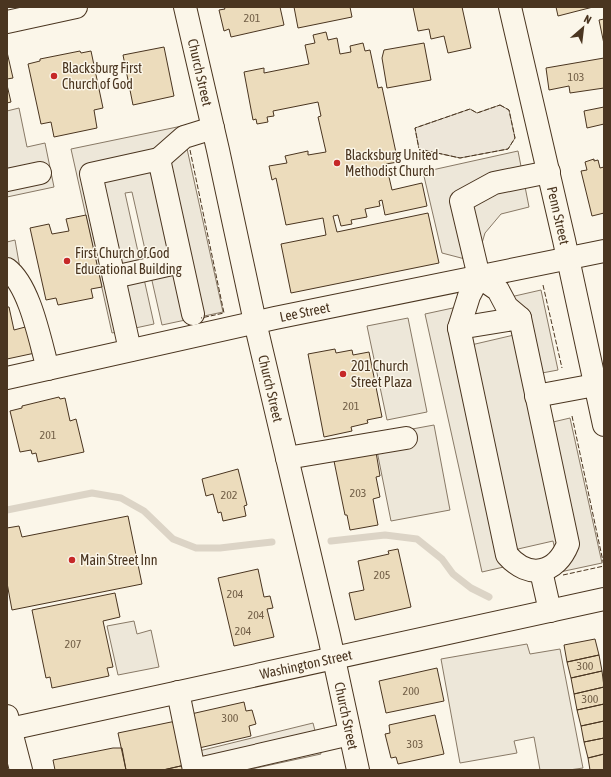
<svg xmlns="http://www.w3.org/2000/svg" width="611" height="777" font-family="'Asap Condensed',sans-serif">
  <style>
    .green { fill: #ede6d9; stroke: #887966 }
    .parking { fill: #ede7d9; stroke: #887966 }
    .lines { fill: none; stroke-linecap: round; stroke-linejoin: round }
    .stream { stroke: #dcd4c6; stroke-width: 7 }
    .building { fill: #ecdcbc; stroke: #4a3520 }
    .minor-casing { stroke: #4a3520; stroke-width: 24 }
    .major-casing { stroke: #4a3520; stroke-width: 24 }
    .minor { stroke: #fbf6e9; stroke-width: 22 }
    .major { stroke: #fbf6e9; stroke-width: 22 }
    .fence { stroke: #4a3520; stroke-width: 1; stroke-dasharray: 5 2; stroke-linecap: butt }
    .poi-dot { fill: #c62828; stroke: #fbf6e9; stroke-width: 1.5 }
    .labels { text-anchor: middle; stroke-width: 3; stroke-linejoin: round; paint-order: stroke }
    .number-label { font-size: 12px; fill: #725f47 }
    .poi-label { font-size: 14px; fill: #4a3520; stroke: #fbf6e9; text-anchor: start }
    .street-label { font-size: 14px; fill: #4a3520; stroke: #fbf6e9 }
  </style>
  <rect width="100%" height="100%" fill="#fbf6e9"/>
  <path class="green" d="M500,105L509,110L515,138L508,149L460,158L419,149L415,128L470,109L477,113Z"/>
  <path class="parking" d="M19,108L27,147L45,143L54,187L7,197V111Z
    M182,126L223,312L162,325L132,192L125,193L154,324L112,333L71,149Z
    M518,151L529,207L501,214L485,233L482,243L465,259L442,253L423,172Z
    M15,240L21,274L7,276V242Z
    M541,290L558,370L542,373L553,422L570,418L602,563L560,572L553,541L518,549L521,563L482,572L425,314L462,306L471,345L514,335L506,298Z
    M408,318L427,412L387,420L367,326Z
    M434,425L450,510L391,521L374,436Z
    M134,621L137,634L151,630L159,667L118,675L107,626Z
    M527,644L530,654L560,649L583,768L569,770H540L534,737L514,741L517,753L460,763L441,659Z
    M313,723L321,754L247,770H199L195,752Z"/>
  <g class="lines">
    <path class="stream" d="M7,510L92,493L121,498L144,511L173,539L196,548H220L272,542
      M331,541L385,535L417,539L442,559L453,574L471,588L489,597"/>
  </g>
  <path class="building" d="M224,7H280L284,25L231,37L229,29L224,31L219,10L225,9Z
    M294,7H350L352,17L298,28Z
    M413,7H462L471,48L448,53L444,36L431,39L429,29L418,31Z
    M556,7H593L558,16Z
    M604,19V44L599,20Z
    M326,32L328,40L337,38L340,54L351,52L350,46L363,43L365,51L370,50L378,88L382,87L398,162L386,164L392,190L422,183L427,206L385,215L382,200L379,201L380,206L365,209L367,217L351,220L352,224L341,226L338,215L333,216L337,232L428,213L439,263L291,293L281,244L326,235L323,218L286,225L276,178L272,180L269,166L287,163L285,156L308,151V155L326,152L318,117L321,116L318,102L273,111L274,116L267,117L268,122L257,124L256,119L253,120L244,72L264,68V73L309,64L305,45L315,43L313,35Z
    M424,43L431,80L387,88L382,58L384,50Z
    M164,47L174,96L133,105L123,55Z
    M80,51L81,53L91,51L103,108L94,110L97,128L54,137L51,122L41,124L28,64L40,61V59Z
    M7,52L13,78L7,79Z
    M604,58V88L570,93L569,86L549,90L546,68Z
    M7,85L11,102L7,103Z
    M604,107V124L587,128L584,111Z
    M594,159V161L598,160L600,168L604,167V213L592,216L581,171L587,170L585,162Z
    M86,215L102,287L91,289L93,298L58,305L56,298L46,300L30,228L49,224L52,234L69,231L66,219Z
    M7,307H9L14,330L29,326L35,353L7,359Z
    M335,349L336,353L352,350L353,355L369,352L382,417L367,420L368,423L351,427L352,431L324,437L308,354Z
    M59,397L60,399L65,398L70,421L76,419L84,452L38,462L36,453L32,454L31,450L20,452L10,411L22,408V406Z
    M376,452L380,476L376,477L380,497L373,499L378,525L350,530L347,515H345L334,461Z
    M238,469L247,505L244,506L246,516L223,521L221,512L218,513L213,494L206,496L202,479Z
    M128,516L142,584L12,610L7,583V528L19,526L22,537Z
    M398,549L411,607L355,620L349,593L364,590L358,561L389,554L388,551Z
    M258,569L264,597L270,596L273,608L267,609L274,637L234,646L218,578Z
    M115,593L120,617L103,621L113,667L107,668L109,676L52,688L50,677L46,678L32,610Z
    M595,639L599,655L567,662L564,645Z
    M599,655L602,671L571,678L567,662Z
    M437,668L444,701L386,713L379,681Z
    M602,671L604,687L574,694L571,678Z
    M604,687V704L577,710L574,694Z
    M244,702L246,711L252,710L256,724L249,726L251,736L199,748L191,714Z
    M604,704V721L581,726L577,710Z
    M435,715L444,754L398,764L396,757L391,758L385,734L390,733L389,725Z
    M176,721L185,765L163,770H126L118,733Z
    M604,721V738L584,742L581,726Z
    M604,738V754L588,758L584,742Z
    M113,748H122L126,770H55L53,760Z
    M604,754V770H590L588,758Z
    M185,765L186,770H163Z"/>
  <g class="lines">
    <g class="minor-casing">
      <g id="minor">
        <path id="s1" d="M185,7L218,150L255,322L329,636L358,770"/>
        <path id="s2" d="M510,7L564,240L604,425"/>
        <path d="M159,159L184,137L213,128"/>
        <path d="M7,180L40,173"/>
        <path d="M7,269C30,286 40,341 48,369"/>
        <path d="M114,277L181,262"/>
        <path d="M479,277L498,290L507,307L520,318L568,544C556,574 529,580 507,555L459,328L469,296L479,277L461,201L494,183L549,172"/>
        <path d="M459,328L520,318"/>
        <path d="M130,350L91,174L159,159L193,314"/>
        <path id="s3" d="M7,378L275,318L604,251"/>
        <path d="M536,396L595,385"/>
        <path d="M287,458L406,438"/>
        <path d="M541,571L550,611"/>
        <path d="M178,692L194,770L350,734"/>
        <path id="s4" d="M10,729L604,599"/>
      </g>
    </g>
    <g class="major-casing">
      <path id="major" d="M7,22L76,7
        M7,716L21,770"/>
    </g>
    <use href="#minor" class="minor"/>
    <use href="#major" class="major"/>
    <path class="fence" d="M500,105L509,110L515,138L508,149L460,158L419,149L415,128L470,109L477,113Z
      M190,150L224,313L201,318
      M543,285L562,368
      M572,416L604,566
      M563,575L604,566"/>
  </g>
  <g class="poi-dot">
    <circle cx="54" cy="76" r="4"/>
    <circle cx="337" cy="163" r="4"/>
    <circle cx="67" cy="261" r="4"/>
    <circle cx="343" cy="374" r="4"/>
    <circle cx="72" cy="560" r="4"/>
  </g>
  <g class="labels">
    <g class="number-label">
      <text x="252" y="22">201</text>
      <text x="576" y="81">103</text>
      <text x="351" y="410">201</text>
      <text x="48" y="439">201</text>
      <text x="358" y="497">203</text>
      <text x="229" y="499">202</text>
      <text x="382" y="579">205</text>
      <text x="235" y="598">204</text>
      <text x="256" y="619">204</text>
      <text x="243" y="635">204</text>
      <text x="73" y="648">207</text>
      <text x="585" y="670">300</text>
      <text x="411" y="695">200</text>
      <text x="590" y="703">300</text>
      <text x="230" y="722">300</text>
      <text x="415" y="748">303</text>
    </g>
    <g class="poi-label">
      <text x="62" y="73">Blacksburg First<tspan x="62" dy="16">Church of God</tspan></text>
      <text x="345" y="160">Blacksburg United<tspan x="345" dy="16">Methodist Church</tspan></text>
      <text x="75" y="258">First Church of God<tspan x="75" dy="16">Educational Building</tspan></text>
      <text x="351" y="371">201 Church<tspan x="351" dy="16">Street Plaza</tspan></text>
      <text x="80" y="565">Main Street Inn</text>
    </g>
    <g class="street-label">
      <text dy="5" stroke="none"><textPath href="#s1" startOffset="67">Church Street</textPath></text>
      <text dy="5" stroke="none"><textPath href="#s2" startOffset="214">Penn Street</textPath></text>
      <text dy="5" stroke="none"><textPath href="#s3" startOffset="305">Lee Street</textPath></text>
      <text dy="5" stroke="none"><textPath href="#s1" startOffset="391">Church Street</textPath></text>
      <text dy="5" stroke="none"><textPath href="#s4" startOffset="303">Washington Street</textPath></text>
      <text dy="5" stroke="none"><textPath href="#s1" startOffset="727">Church Street</textPath></text>
    </g>
  </g>
  <rect width="611" height="777" fill="none" stroke="#4a3520" stroke-width="16"/>
  <g transform="translate(583 28) rotate(28)" stroke="#fbf6e9" stroke-width="3" paint-order="stroke">
  <path d="M0-3L7 15L0 10L-7 15Z" fill="#4a3520"/>
  <text y="-6" font-size="11" font-weight="bold" text-anchor="middle" fill="#4a3520">N</text>
  </g>
</svg>
